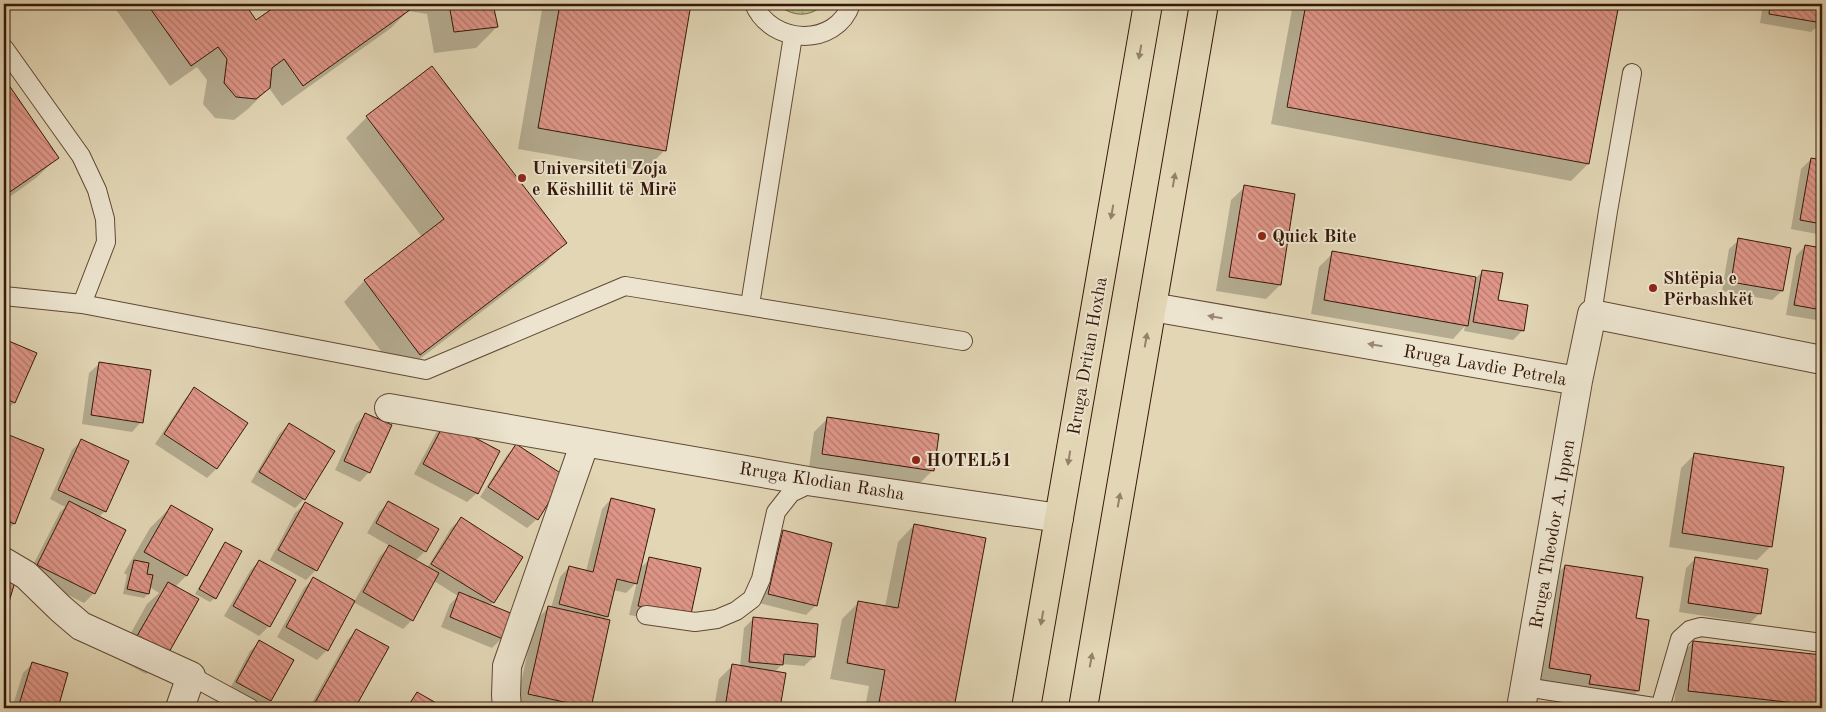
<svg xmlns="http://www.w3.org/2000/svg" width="1826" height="712" font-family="'Old Standard TT',serif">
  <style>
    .grass { fill: url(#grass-dots); stroke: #776a4a }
    .shadow { fill: #0003 }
    .building { fill: url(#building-back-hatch); stroke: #361809 }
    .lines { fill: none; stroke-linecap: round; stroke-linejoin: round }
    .service-casing { stroke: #614834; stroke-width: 20 }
    .minor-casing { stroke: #614834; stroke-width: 30 }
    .primary-casing { stroke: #361809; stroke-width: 30 }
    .service { stroke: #ece4cf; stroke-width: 18 }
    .minor { stroke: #ece4cf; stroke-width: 28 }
    .primary { stroke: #e2d6b5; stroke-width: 28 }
    .oneway { fill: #958068 }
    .oneway2 { fill: #9a8876 }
    .poi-dot { fill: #8f2418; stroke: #ece4cf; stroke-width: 2 }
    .labels { text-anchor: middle; stroke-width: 4; stroke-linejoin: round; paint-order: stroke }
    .poi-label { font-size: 18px; font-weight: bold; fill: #361809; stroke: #ece4cf; text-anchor: start }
    .street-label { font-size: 18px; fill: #361809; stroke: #ece4cf }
  </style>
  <defs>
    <pattern id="grass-dots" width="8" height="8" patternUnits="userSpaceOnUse" patternTransform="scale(1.25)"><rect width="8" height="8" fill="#b8bd8a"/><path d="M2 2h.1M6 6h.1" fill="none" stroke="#9fa276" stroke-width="1.8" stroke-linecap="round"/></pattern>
    <pattern id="building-back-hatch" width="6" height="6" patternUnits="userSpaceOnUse" patternTransform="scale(1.25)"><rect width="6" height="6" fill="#df9688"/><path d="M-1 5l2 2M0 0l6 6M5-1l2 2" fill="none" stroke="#b6796d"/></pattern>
  </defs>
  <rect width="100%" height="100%" fill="#e2d6b5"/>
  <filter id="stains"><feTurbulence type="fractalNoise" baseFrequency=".004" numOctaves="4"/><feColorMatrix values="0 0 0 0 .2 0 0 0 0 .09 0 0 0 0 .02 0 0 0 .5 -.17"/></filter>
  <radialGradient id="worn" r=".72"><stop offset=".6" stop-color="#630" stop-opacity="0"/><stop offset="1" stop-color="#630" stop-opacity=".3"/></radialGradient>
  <path class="grass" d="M777,4H824C810,18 792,17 777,4Z"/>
  <path class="shadow" d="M112,4H243L256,22L281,4H492L497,27L476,48L434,53L427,14L408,11L391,28L282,106L269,88L248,109L234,120L215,118L203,104L207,80L197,67L170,86Z
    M543,4H690L665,150L644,171L518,149Z
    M1293,4H1618L1588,164L1571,181L1271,124Z
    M1763,4H1822L1821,23L1811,32L1760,23Z
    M4,80L57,158L36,178L4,201Z
    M367,117L565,243L544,264L399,375L344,302L364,281L422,237L346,138Z
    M1811,159L1822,161V235L1791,229L1801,169Z
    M1245,187L1294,195L1280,285L1266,299L1216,291L1231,200Z
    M1739,240L1782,291L1772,300L1722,291L1729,249Z
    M1805,246L1822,249V321L1786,315L1796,256Z
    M1333,253L1476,278L1483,271L1497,301L1522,331L1513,340L1464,331L1465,326L1453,339L1311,314L1319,267Z
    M4,340L35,354L14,403L4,412V400L11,403V400L4,397Z
    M99,364L141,422L132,432L82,424L89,373Z
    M194,389L246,423L216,469L207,478L155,444L185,399Z
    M365,415L369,472L360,482L335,470L356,424Z
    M827,419L933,470L919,484L809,467L814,432Z
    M445,423L477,493L467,502L414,474L436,433Z
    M289,424L304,499L295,508L251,482L279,434Z
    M4,434L42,449L14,524L4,534Z
    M81,441L105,511L98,518L94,593L84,603L28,575L60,512L65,507L50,499L72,450Z
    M516,446L537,519L527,528L480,497L507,455Z
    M1695,454L1771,546L1757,560L1669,547L1681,468Z
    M611,499L639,569L650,559L680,623L629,615L637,582L626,593L614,590L607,616L603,620L590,708H515L535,621L548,608H551L560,577L569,567L586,571L602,509Z
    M388,503L425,551L415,561L427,568L451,528L461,519L493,602L489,606L502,638L492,648L441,627L450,604L458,596L434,581L412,620L403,629L353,602L327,650L317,660L277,637L304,588L313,579L354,602L380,556L390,546L367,533L379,512Z
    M305,504L341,524L316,570L306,580L270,560L295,513Z
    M171,507L186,576L175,587L167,653L146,674L117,658L147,604L159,593L150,587L148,594L144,598L123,594L127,575L124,573L150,528Z
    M914,525L985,539L952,708H865L869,686L830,679L842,619L859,602L885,607L898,542Z
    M784,532L816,605L806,615L759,603L774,541Z
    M225,543L215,598L210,602L195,594L221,548Z
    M1695,559L1760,613L1750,623L1679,612L1686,568Z
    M259,561L294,581L269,626L259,636L224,616L250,571Z
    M1565,566L1635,619L1638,691L1624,704L1536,682L1551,580Z
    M753,619L814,657L804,666L782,664L775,672L784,674L779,708H714L719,679L733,665L740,667L744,628Z
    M357,631L387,648L354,708H309L347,640Z
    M260,642L293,660L270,701L263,708H257L228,692L250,651Z
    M1693,642L1822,656V708H1710L1674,704L1680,656Z
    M33,663L67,674L56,708H12L23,673Z
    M417,694L442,708H404Z"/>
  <path class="building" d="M147,4H245L256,20L279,4H411L414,7L303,86L284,59L272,68L270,88L256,99L236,97L224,83L227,59L218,47L191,66Z
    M449,4H493L498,27L454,32Z
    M560,4H691L666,151L538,128Z
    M1306,4H1619L1589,164L1287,107Z
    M1770,4H1822V23L1769,14Z
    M432,66L567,243L420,355L364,280L444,219L366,116Z
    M4,78L59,158L4,196Z
    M1811,158L1822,160V224L1800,220Z
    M1244,185L1295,194L1281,285L1229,277Z
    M1738,238L1791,248L1783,291L1731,282Z
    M1805,245L1822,248V310L1794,305Z
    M1332,251L1476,277L1468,326L1324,300Z
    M1482,270L1503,273L1498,300L1528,305L1524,331L1473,322Z
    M4,339L37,353L15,403L4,398Z
    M99,362L151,370L143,423L91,415Z
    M194,387L248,423L217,469L164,434Z
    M365,413L392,425L370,473L344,461Z
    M827,417L939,434L934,471L822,454Z
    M445,422L500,451L478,494L423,464Z
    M289,423L335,451L305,500L259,472Z
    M4,433L44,449L15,524L4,520Z
    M81,439L129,461L106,512L58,490Z
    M516,444L565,476L538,520L488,487Z
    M1694,453L1784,467L1772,547L1682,533Z
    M611,498L655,509L637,584L617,579L608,617L559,604L569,566L593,572Z
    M69,501L126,530L95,594L37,565Z
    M388,501L439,529L426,552L376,523Z
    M305,502L343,523L317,571L278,550Z
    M171,505L213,529L187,576L144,552Z
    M461,517L523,557L494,603L431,564Z
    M914,524L986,538L954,708H878L885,670L847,663L858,601L898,608Z
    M783,530L832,543L817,606L768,594Z
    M225,542L242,551L216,599L199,589Z
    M389,545L439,573L413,621L363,592Z
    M649,557L701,568L691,614L638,606Z
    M1695,557L1768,569L1761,614L1688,603Z
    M134,560L149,563L147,574L153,575L149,594L127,589Z
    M259,560L296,580L270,627L233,606Z
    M1565,565L1643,577L1636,618L1649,620L1639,691L1589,684L1591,675L1549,668Z
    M313,577L355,601L328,651L286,627Z
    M4,578L15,582L4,618Z
    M168,582L199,599L168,654L137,636Z
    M459,592L513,614L503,639L450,617Z
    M548,606L610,620L591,708L528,694Z
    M753,617L818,624L815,657L784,654L783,665L749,662Z
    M356,629L389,647L355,708H312Z
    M259,640L294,660L271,701L236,682Z
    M1693,641L1822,655V706L1688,691Z
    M32,662L68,673L58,708H18Z
    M732,664L786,673L780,708H725Z
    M417,692L445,708H407Z"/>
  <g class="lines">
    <g class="service-casing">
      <path id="service" d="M754,4C771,45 836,48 851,4
        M4,48L81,156L97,190L105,219L106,242L82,304
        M4,296L82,304L426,370L625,286L963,341
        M750,305L793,36
        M1592,314L1608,211L1632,73
        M646,615L695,622L717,619L736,611L752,599L761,579L776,512L791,493L814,482
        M191,676L250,708
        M1525,687L1660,708L1680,639L1690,630L1701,627L1822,643"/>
    </g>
    <g class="minor-casing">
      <path id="minor" d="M1152,307L1578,381
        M389,408L814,482L1059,518
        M4,562L26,575L61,609L81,626L191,676L180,708
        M507,708L506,695L507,666L585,442
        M1521,708L1578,381L1592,314L1822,360"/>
    </g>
    <g class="primary-casing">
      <path id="primary" d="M1026,708L1148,4
        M1083,708L1204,4"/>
    </g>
    <use href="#service" class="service"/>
    <use href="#minor" class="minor"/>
    <use href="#primary" class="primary"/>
  </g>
  <defs><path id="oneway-solid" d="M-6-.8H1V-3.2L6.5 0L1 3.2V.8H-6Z" transform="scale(1.25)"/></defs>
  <g class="oneway">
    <use href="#oneway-solid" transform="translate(1140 52) rotate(100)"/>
    <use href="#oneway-solid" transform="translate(1174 180) rotate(-80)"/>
    <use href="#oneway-solid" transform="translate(1112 212) rotate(100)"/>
    <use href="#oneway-solid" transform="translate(1146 340) rotate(-80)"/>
    <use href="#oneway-solid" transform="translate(1069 458) rotate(99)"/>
    <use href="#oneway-solid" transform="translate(1119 500) rotate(-80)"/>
    <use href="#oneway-solid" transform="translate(1042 618) rotate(100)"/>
    <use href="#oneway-solid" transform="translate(1091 660) rotate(-80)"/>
  </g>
  <g class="oneway2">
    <use href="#oneway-solid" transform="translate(1215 317) rotate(-170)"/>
    <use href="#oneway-solid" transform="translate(1375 345) rotate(-170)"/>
  </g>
  <g class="poi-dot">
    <circle cx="522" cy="178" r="5"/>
    <circle cx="1262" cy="236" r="5"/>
    <circle cx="1653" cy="288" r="5"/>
    <circle cx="916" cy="460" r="5"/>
  </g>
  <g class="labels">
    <g class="poi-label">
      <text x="532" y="174">Universiteti Zoja<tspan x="532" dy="21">e Këshillit të Mirë</tspan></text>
      <text x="1272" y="242">Quick Bite</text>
      <text x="1663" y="284">Shtëpia e<tspan x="1663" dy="21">Përbashkët</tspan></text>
      <text x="926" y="466">HOTEL51</text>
    </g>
    <g class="street-label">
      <text transform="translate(1087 356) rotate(-80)" y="6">Rruga Dritan Hoxha</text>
      <text transform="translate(1485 365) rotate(10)" y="6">Rruga Lavdie Petrela</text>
      <text transform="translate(822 481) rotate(9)" y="6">Rruga Klodian Rasha</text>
      <text transform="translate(1552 534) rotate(-80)" y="6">Rruga Theodor A. Ippen</text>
    </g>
  </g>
  <rect width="1826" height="712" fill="none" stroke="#e2d6b5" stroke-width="20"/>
  <rect x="5" y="5" width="1816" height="702" fill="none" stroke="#361809" stroke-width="2.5"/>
  <rect x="10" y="10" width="1806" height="692" fill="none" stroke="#361809"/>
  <rect width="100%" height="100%" filter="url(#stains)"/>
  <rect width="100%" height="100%" fill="url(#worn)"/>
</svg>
